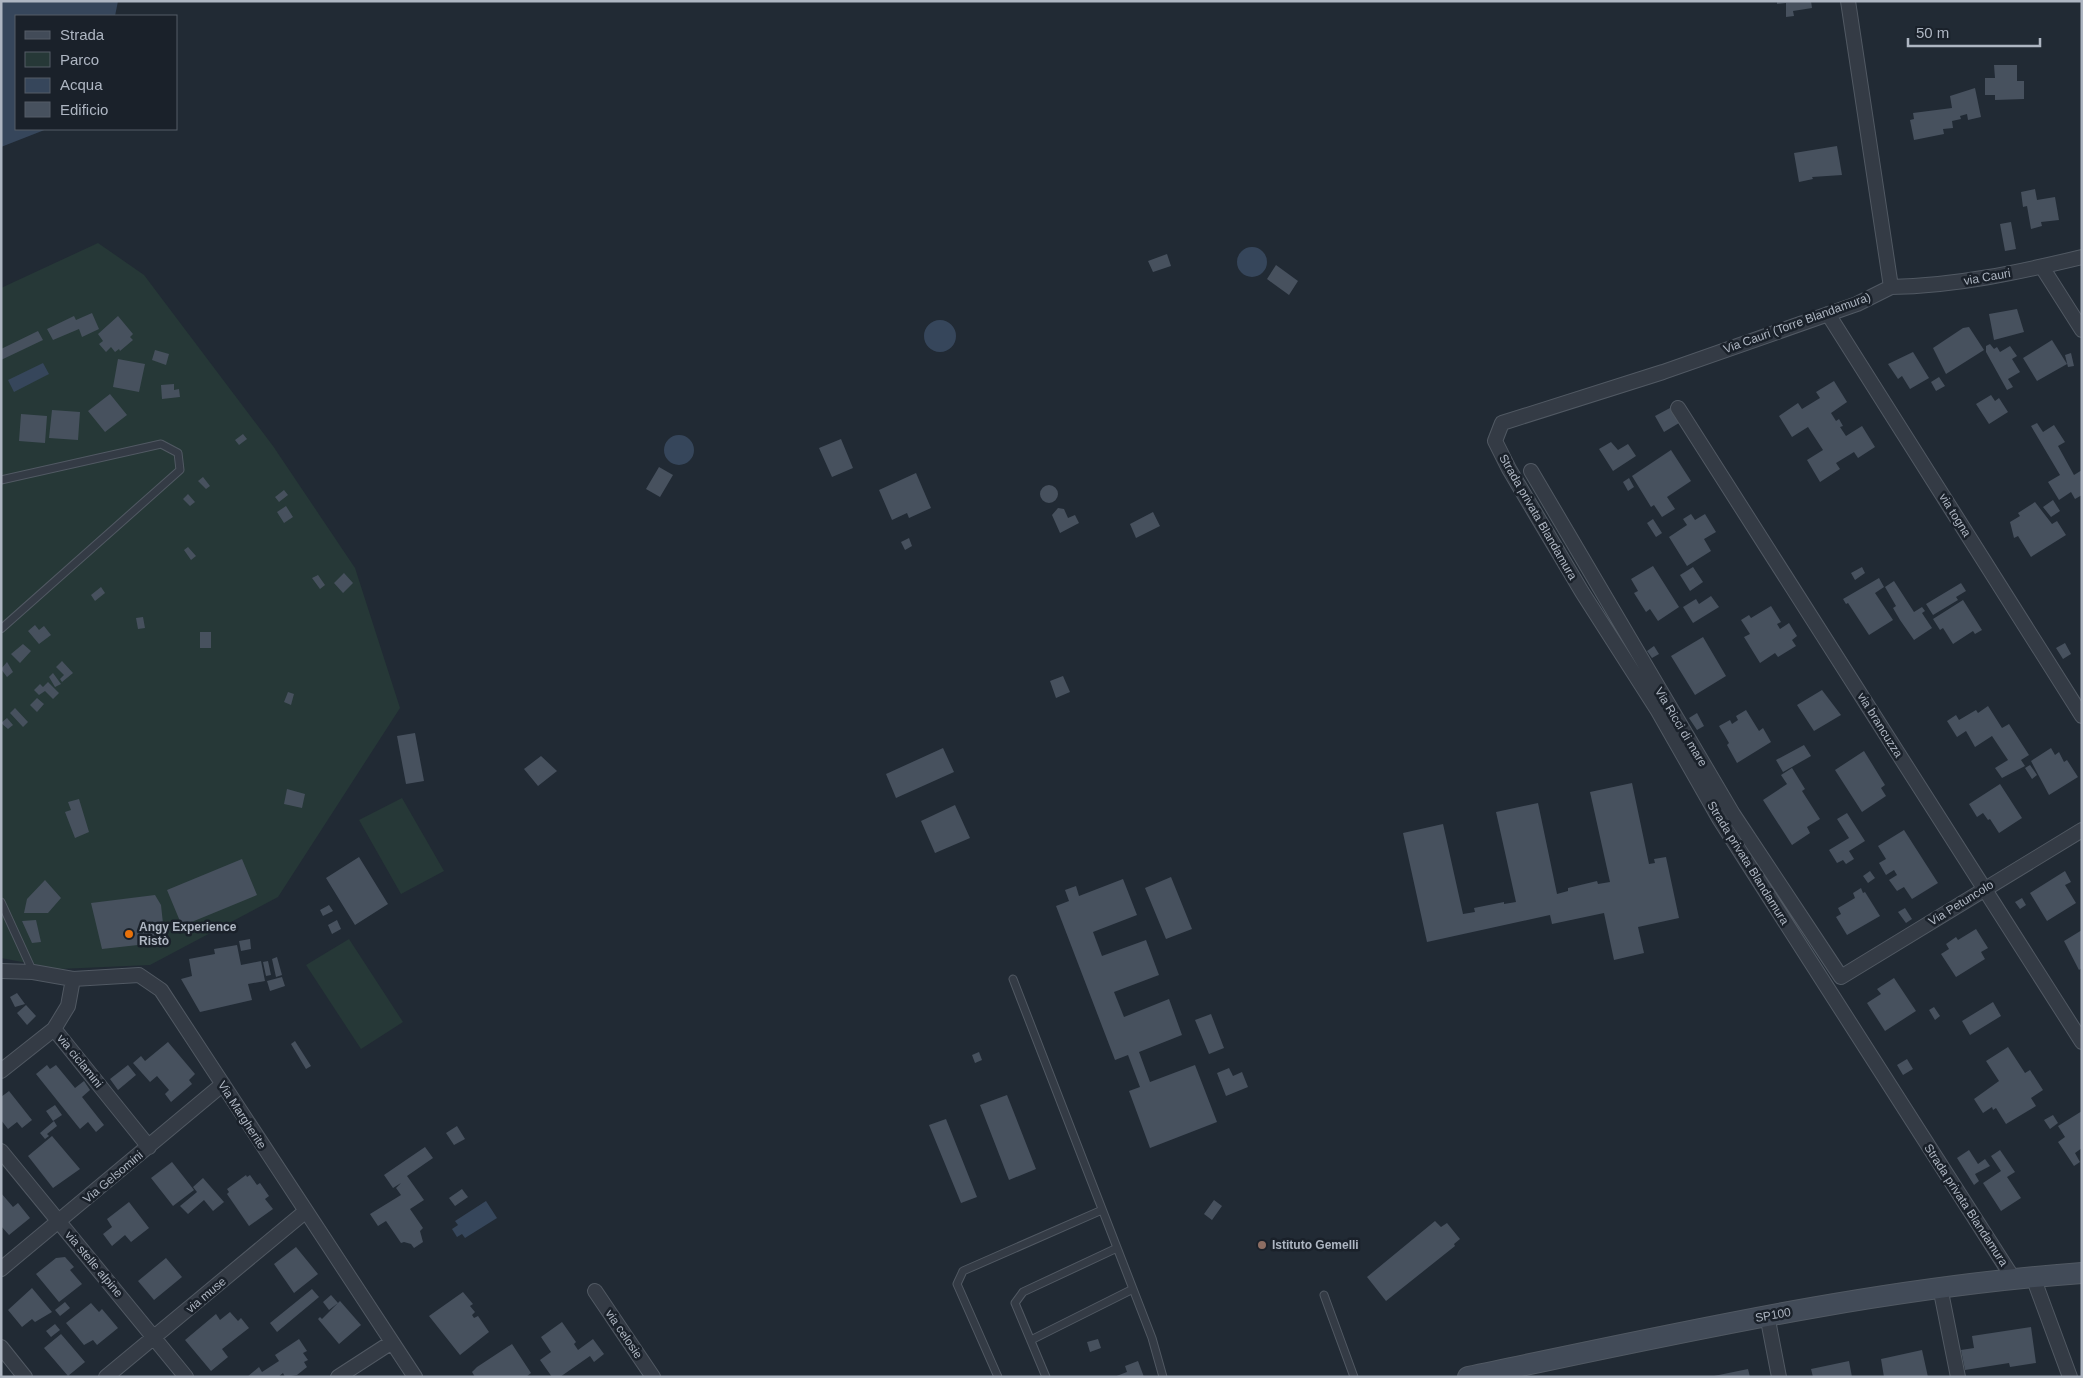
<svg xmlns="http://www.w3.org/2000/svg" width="2083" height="1378" font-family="Arial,sans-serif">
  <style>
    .green { fill: #263837 }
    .water { fill: #36465b }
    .building { fill: #47515e }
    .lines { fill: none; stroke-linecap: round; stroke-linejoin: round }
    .lane-casing { stroke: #515963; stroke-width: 9 }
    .street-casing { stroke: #515963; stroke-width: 16 }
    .secondary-casing { stroke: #515963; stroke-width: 22 }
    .lane { stroke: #343b45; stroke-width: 7 }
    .street { stroke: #343b45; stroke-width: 14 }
    .secondary { stroke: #424b58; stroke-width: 20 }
    .food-dot { fill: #e8710a; stroke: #1a212a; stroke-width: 2 }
    .education-dot { fill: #8d6e63; stroke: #1a212a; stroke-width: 2 }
    .labels { text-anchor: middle; stroke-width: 5; stroke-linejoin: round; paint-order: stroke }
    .street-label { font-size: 12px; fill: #aeb6c2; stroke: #1a212a }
    .poi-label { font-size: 12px; font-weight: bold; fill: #aeb6c2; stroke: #1a212a; text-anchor: start }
  </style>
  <rect width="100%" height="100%" fill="#212a34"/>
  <path class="green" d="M98,243L144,275L273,446L355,568L400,708L278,897L150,965L59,969L1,958V288Z
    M402,798L444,871L401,894L359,820Z
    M349,939L403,1022L361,1049L306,965Z"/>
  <path class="water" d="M1,1H118L115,16H16V129H47L1,147Z
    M1237 262a15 15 0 1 1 30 0a15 15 0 1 1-30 0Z
    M924 336a16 16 0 1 1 32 0a16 16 0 1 1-32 0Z
    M43,363L49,374L14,392L8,380Z
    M664 450a15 15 0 1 1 30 0a15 15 0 1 1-30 0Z
    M486,1201L497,1218L465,1238L462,1234L457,1237L452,1229L458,1225L455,1221Z"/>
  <path class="building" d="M1777,1H1811L1812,8L1793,11L1794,16L1786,17V3L1777,4Z
    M1994,65H2017V81H2024V99L1995,100V95H1985V78H1995Z
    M1975,88L1981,117L1968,120L1967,114L1960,116L1961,119L1952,121L1953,128L1943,129L1944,134L1914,140L1910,120L1914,119L1913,113L1952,108L1950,96Z
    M1837,146L1842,175L1812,177L1813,179L1799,182L1794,153Z
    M2035,189L2037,200L2055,197L2059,220L2041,222L2042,226L2031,229L2027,206L2023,207L2021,192Z
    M2011,222L2016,249L2005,251L2000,224Z
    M1167,254L1171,266L1153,272L1148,261Z
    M1276,265L1298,281L1289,295L1267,279Z
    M2017,309L2024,332L1994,340L1989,314Z
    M92,313L99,329L82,337L79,329L53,340L47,329L74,316L76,320Z
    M118,316L133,334L130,337L133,340L120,351L119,349L115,352L111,347L106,352L99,344L103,341L98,334Z
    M1969,327L1984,350L1946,374L1933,348L1963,328Z
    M38,331L43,340L1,360V349Z
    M2052,340L2067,364L2037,381L2023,358Z
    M1990,344L1994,349L1997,347L2000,352L2010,346L2017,356L2012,359L2020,372L2008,379L2013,387L2007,390L1986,352V346Z
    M155,350L169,354L166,365L152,360Z
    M1913,352L1929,378L1910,389L1902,376L1898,379L1888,364Z
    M2071,353L2074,366L2068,367L2065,355Z
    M118,359L145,364L139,392L113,387Z
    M1939,377L1945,386L1936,391L1931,382Z
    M1834,381L1847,402L1831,413L1836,421L1839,419L1843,426L1840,427L1846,436L1862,426L1875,447L1858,458L1854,452L1836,463L1840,469L1820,482L1807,460L1823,450L1808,427L1792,437L1779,416L1798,403L1802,409L1820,398L1816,392Z
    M174,384V390L179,389L180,397L162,399L161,385Z
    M110,394L127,415L105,432L88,411Z
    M1991,395L1995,401L1999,398L2008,412L1989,424L1976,404Z
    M1670,408L1679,423L1664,432L1655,416Z
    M52,410L80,412L78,440L49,438Z
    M21,414L47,416L45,443L19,441Z
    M2037,423L2043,432L2054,425L2065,442L2058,446L2074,475L2082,470V495L2075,499L2071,492L2059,500L2048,482L2060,475L2031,426Z
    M243,434L247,439L239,445L235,440Z
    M841,439L853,468L832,477L819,448Z
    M1611,442L1618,450L1628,444L1636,456L1613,471L1599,449Z
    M1671,450L1691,481L1667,497L1675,509L1662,517L1654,505L1651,507L1632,476Z
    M659,467L673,475L660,497L646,489Z
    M916,473L931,508L909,518L907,513L892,520L879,490Z
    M203,477L210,486L206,489L198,481Z
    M1629,478L1634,487L1628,491L1623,482Z
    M1040 494a9 9 0 1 1 18 0a9 9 0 1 1-18 0Z
    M284,490L288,495L279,502L275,497Z
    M188,494L195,502L190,506L183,499Z
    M2053,500L2060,511L2051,517L2043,507Z
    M2035,502L2052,524L2057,521L2066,535L2031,557L2018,536L2014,538L2010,522L2020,516L2018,513Z
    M286,506L293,517L284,523L277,512Z
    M1058,508L1064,509L1068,518L1075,515L1079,523L1060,533L1052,515Z
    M1153,512L1160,526L1136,538L1130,524Z
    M1691,514L1695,520L1705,514L1716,532L1704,539L1711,551L1687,566L1669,537L1687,525L1683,519Z
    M1653,519L1662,533L1656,537L1647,523Z
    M909,538L912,546L905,550L901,542Z
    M188,547L196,556L191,560L184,550Z
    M1653,566L1679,607L1658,621L1650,609L1646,612L1634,593L1638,591L1631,579Z
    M1693,567L1703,582L1690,591L1680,575Z
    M1862,567L1865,573L1855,580L1851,573Z
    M344,573L353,583L343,593L334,583Z
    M318,575L325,585L320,589L312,578Z
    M1879,578L1884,587L1875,593L1893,620L1869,635L1848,603L1846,604L1843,599Z
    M1894,581L1914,612L1922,607L1925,611L1922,613L1932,628L1914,640L1900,620L1893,608L1896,606L1885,587Z
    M1961,583L1966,591L1956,597L1958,600L1933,615L1926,604Z
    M101,587L105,593L95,601L91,595Z
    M1711,596L1719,607L1693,623L1683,607L1696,599L1699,604Z
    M1963,600L1982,630L1975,634L1973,631L1953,644L1943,628L1940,630L1933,619Z
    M1771,606L1781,622L1777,624L1780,629L1789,623L1797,636L1792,640L1796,646L1778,657L1775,653L1760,663L1744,637L1750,634L1741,620L1749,615L1751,618Z
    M143,617L145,628L138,629L136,618Z
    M35,625L39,630L44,626L51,635L39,644L28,631Z
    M200,632H211V648H200Z
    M1703,637L1726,676L1695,695L1671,656Z
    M2065,643L2071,654L2063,659L2056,648Z
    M23,644L31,651L20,663L11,654Z
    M1654,646L1659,654L1652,658L1647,651Z
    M62,661L73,673L62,682L60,679L64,675L56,667Z
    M7,662L13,672L7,677L1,669Z
    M53,673L61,684L55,687L49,677Z
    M1063,676L1070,692L1056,698L1050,681Z
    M48,682L59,693L53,699L45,691L39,695L34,690L40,684L43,687Z
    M1822,690L1841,715L1814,731L1797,705Z
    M288,692L294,694L291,705L284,702Z
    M37,698L44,704L37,712L30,705Z
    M1988,706L2002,728L2009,724L2029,755L2021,760L2025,766L2002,778L1995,768L2008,760L1992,736L1975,747L1966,731L1957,737L1947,721L1956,715L1959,720L1976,710L1978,713Z
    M15,708L28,722L23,727L10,713Z
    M1746,710L1759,731L1763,728L1771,742L1737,763L1727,745L1729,743L1719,726L1730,720L1732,724L1738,720L1736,716Z
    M1697,713L1704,726L1697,730L1689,718Z
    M7,718L13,725L8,729L1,723Z
    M415,733L424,781L406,784L397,736Z
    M1804,745L1811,756L1783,772L1776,760Z
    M943,748L954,772L896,798L886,774Z
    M2051,748L2055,755L2059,752L2064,762L2067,760L2078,777L2049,795L2031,761Z
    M1864,751L1885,785L1881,788L1886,796L1862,812L1835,770Z
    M541,756L557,771L538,786L524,769Z
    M2030,765L2037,775L2032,779L2025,768Z
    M1792,768L1805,789L1802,791L1820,819L1807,827L1810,833L1792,845L1763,800L1787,784L1781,775Z
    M1632,783L1649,864L1655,863L1654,859L1666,857L1679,918L1638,927L1644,953L1614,960L1604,913L1552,924L1550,915L1427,942L1403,833L1443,824L1463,914L1475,912L1474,908L1504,902V904L1516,902L1496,812L1538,803L1557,894L1568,891V888L1597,881L1598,884L1610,882L1590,792Z
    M2000,784L2022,818L1999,833L1990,819L1988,820L1983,813L1977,817L1969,804Z
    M287,789L305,794L302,808L284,804Z
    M79,799L89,832L75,838L65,812L71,810L68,802Z
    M955,805L970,838L935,853L921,821Z
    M1847,813L1865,841L1849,851L1854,859L1846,864L1843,860L1837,863L1829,850L1849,838L1837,819Z
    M1904,830L1938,883L1912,899L1904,887L1897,891L1889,880L1897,875L1894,870L1886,875L1879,863L1886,859L1878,846Z
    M359,857L388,904L355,925L326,878Z
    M242,859L257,895L182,926L167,890Z
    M1870,871L1875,878L1868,883L1863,876Z
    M2065,871L2071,882L2065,885L2076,903L2047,921L2030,893Z
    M1171,877L1192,929L1166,939L1145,888Z
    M1123,879L1137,915L1093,932L1102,956L1146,940L1159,975L1114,992L1124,1017L1169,999L1182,1035L1139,1052L1150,1082L1195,1065L1217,1122L1150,1148L1129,1091L1140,1087L1128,1055L1115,1060L1056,906L1069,901L1065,890L1076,886L1079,896Z
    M45,880L61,898L48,913H24L27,899Z
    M1861,888L1863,893L1865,892L1880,916L1847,935L1836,917L1841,914L1838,908L1855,898L1853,893Z
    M155,895L161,905L165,942L102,949L91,903Z
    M2022,898L2026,905L2020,909L2015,902Z
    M329,905L333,911L323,916L320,910Z
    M1905,908L1912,919L1906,923L1898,912Z
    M36,920L41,942L32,943L22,921Z
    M337,920L341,929L332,934L328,925Z
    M1976,929L1988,948L1981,952L1985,959L1956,977L1941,954L1949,949L1946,944L1956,937L1958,940Z
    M2082,930V968L2079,970L2064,941Z
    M250,939L251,949L241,951L239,941Z
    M237,945L241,965L261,961L265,981L248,984L252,1000L200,1012L181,979L192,976L189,959L215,954L214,949Z
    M277,957L282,975L276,977L272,959Z
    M268,961L271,975L266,976L263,962Z
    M282,977L285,986L270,991L267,981Z
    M1894,978L1916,1011L1885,1031L1867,1003L1881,994L1877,989Z
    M17,993L25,1004L15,1007L10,997Z
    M1993,1002L2001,1016L1970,1035L1962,1021Z
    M26,1005L36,1016L27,1025L17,1013Z
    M1934,1007L1940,1016L1935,1020L1929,1010Z
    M1211,1014L1224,1048L1209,1054L1195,1020Z
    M295,1041L311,1066L306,1069L291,1044Z
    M168,1042L195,1074L189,1080L192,1084L171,1102L165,1094L169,1090L157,1076L150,1082L133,1063L141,1056L145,1061Z
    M2008,1047L2025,1073L2030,1070L2043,1090L2031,1098L2036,1106L2006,1124L1996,1108L1993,1110L1992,1107L1983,1113L1974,1099L1999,1081L1986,1061Z
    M979,1052L982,1060L975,1063L972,1055Z
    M1907,1059L1913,1069L1903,1075L1897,1065Z
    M47,1065L50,1069L56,1065L75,1088L84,1081L90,1090L82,1097L104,1125L96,1132L88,1122L80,1129L36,1074Z
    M128,1065L136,1075L118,1090L110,1079Z
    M1229,1068L1233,1076L1242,1072L1248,1087L1226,1096L1217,1073Z
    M9,1091L32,1120L22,1128L17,1122L8,1129L1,1120V1097Z
    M1007,1095L1036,1169L1009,1180L980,1105Z
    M55,1105L62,1115L53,1121L46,1111Z
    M2082,1111V1148L2075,1153L2080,1162L2074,1166L2058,1142L2065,1137L2058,1126Z
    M2053,1115L2058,1123L2050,1129L2044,1120Z
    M946,1119L977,1197L961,1203L929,1125Z
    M54,1121L57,1126L47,1134L49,1136L45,1139L40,1133Z
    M457,1126L465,1139L454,1145L446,1133Z
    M52,1136L80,1169L53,1188L28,1156Z
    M425,1147L433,1158L407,1176L424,1200L410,1209L423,1228L420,1231L423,1242L414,1248L411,1244L404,1242L401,1243L386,1221L378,1226L370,1214L401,1195L396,1188L401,1183L393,1188L384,1175Z
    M1969,1150L1978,1164L1985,1159L1990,1166L1975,1174L1979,1181L1974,1185L1957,1158Z
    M2000,1150L2015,1172L2007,1177L2021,1198L2001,1211L1983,1183L2001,1171L1991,1156Z
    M172,1162L194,1190L173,1206L151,1178Z
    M246,1175L247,1177L250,1175L257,1185L260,1183L269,1196L265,1199L273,1209L249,1226L227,1194L229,1192L227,1189Z
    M203,1178L224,1202L213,1211L204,1200L188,1214L180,1206L197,1192L193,1187Z
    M462,1189L468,1197L455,1206L449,1198Z
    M1,1193L13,1207L18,1203L30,1218L9,1235L1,1226Z
    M1214,1200L1222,1206L1212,1220L1204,1214Z
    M129,1202L149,1228L131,1242L125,1235L112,1246L103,1234L112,1227L107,1219Z
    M1435,1221L1441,1227L1447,1223L1460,1239L1454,1244L1455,1246L1386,1301L1367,1277Z
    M296,1247L318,1274L294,1293L274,1264Z
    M65,1257L74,1267L70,1270L82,1284L59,1302L36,1274L56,1258Z
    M166,1258L182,1277L154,1300L138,1281Z
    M32,1288L52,1312L35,1322L32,1319L22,1327L8,1310Z
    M312,1289L319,1297L277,1332L270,1323Z
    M463,1292L473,1304L470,1306L475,1312L472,1315L474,1318L478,1316L489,1332L460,1355L429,1316Z
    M331,1295L338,1303L329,1310L323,1302Z
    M340,1301L361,1325L339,1344L318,1319L320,1317L322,1319Z
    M65,1302L70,1308L60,1316L55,1310Z
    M91,1303L99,1312L102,1309L118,1328L97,1345L93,1340L84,1345L66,1323Z
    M230,1312L238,1321L241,1318L249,1328L222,1349L228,1357L211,1371L185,1340L216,1314L220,1320Z
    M562,1322L576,1342L574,1344L578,1350L593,1339L604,1354L594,1362L590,1356L560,1377H552L540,1360L551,1352L541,1337Z
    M55,1324L60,1330L51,1337L46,1331Z
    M2031,1327L2036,1363L2010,1367L2009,1363L1965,1370L1961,1350L1974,1348L1972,1336Z
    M61,1334L85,1362L68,1376L44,1348Z
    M299,1339L307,1351L303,1353L308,1360L304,1362L307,1367L297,1375L285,1377L283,1373L278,1377H247L259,1367L262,1372L279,1361L275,1355Z
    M1098,1339L1101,1348L1090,1352L1087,1342Z
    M512,1344L531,1373L526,1377H475L472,1372L477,1367Z
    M1922,1350L1928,1377H1884L1881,1359Z
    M1138,1361L1144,1377H1114L1127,1372L1125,1366Z
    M1849,1361L1852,1377H1813L1811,1369Z
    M1748,1369L1750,1377H1714V1376Z"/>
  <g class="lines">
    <g class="lane-casing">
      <path id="lane" d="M1,480L161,444L178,453L180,470L1,629
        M1,902L33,972
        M1013,979L1152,1338L1163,1377
        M1324,1295L1354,1377
        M1031,1340L1133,1289
        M998,1377L957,1284L963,1271L1102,1210
        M1046,1377L1015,1303L1023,1292L1117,1248"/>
    </g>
    <g class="street-casing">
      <path id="street" d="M1848,1L1891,287L1857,304L1663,372L1502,423L1495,441L1509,469L1582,592L1658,711L1720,820L2013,1278
        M2042,267L2082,330
        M1891,287C1956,286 2020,272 2082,257
        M1828,314L2082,716
        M1678,408L2082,1042
        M1531,471L1733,814L1841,977L2082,830
        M1,971L33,972L73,979L139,975L161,990L415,1377
        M54,1029L68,1006L73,979
        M1,1071L54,1029L149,1147
        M1,1151L186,1377
        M1,1269L223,1084
        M2033,1277L2070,1377
        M1940,1287L1958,1377
        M595,1291L653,1377
        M1767,1315L1779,1377
        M1,1347L25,1377
        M106,1377L306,1211
        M338,1377L392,1342"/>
    </g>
    <g class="secondary-casing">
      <path id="secondary" d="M1468,1377C1671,1335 1874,1288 2082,1273"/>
    </g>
    <use href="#lane" class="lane"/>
    <use href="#street" class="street"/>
    <use href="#secondary" class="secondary"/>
  </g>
  <circle class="food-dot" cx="129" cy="934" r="5"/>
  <circle class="education-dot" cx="1262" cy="1245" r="5"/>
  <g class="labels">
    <g class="street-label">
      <text transform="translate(1987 277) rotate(-10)" y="4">via Cauri</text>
      <text transform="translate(1797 323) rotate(-20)" y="4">Via Cauri (Torre Blandamura)</text>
      <text transform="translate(1955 515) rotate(58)" y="4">via togna</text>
      <text transform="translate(1538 517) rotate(60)" y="4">Strada privata Blandamura</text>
      <text transform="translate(1880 725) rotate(58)" y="4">via brancuzza</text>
      <text transform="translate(1681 727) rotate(59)" y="4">Via Ricci di mare</text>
      <text transform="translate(1748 863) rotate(58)" y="4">Strada privata Blandamura</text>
      <text transform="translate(1961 903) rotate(-32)" y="4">Via Petuncolo</text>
      <text transform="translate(80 1061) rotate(51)" y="4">via ciclamini</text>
      <text transform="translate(242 1115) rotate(57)" y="4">Via Margherite</text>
      <text transform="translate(113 1177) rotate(-40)" y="4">Via Gelsomini</text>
      <text transform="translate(1966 1205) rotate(57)" y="4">Strada privata Blandamura</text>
      <text transform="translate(94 1264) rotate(50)" y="4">via stelle alpine</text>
      <text transform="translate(206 1295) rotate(-40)" y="4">via muse</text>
      <text transform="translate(1773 1315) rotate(-10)" y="4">SP100</text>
      <text transform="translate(624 1334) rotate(56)" y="4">via celosie</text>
    </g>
    <g class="poi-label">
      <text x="139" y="931">Angy Experience<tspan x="139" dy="14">Ristò</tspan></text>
      <text x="1272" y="1249">Istituto Gemelli</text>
    </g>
  </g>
  <rect width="2083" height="1378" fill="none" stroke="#aeb6c2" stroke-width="5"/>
  <rect x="15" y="15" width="162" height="115" fill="#1a212a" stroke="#555d67"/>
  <rect x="25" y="31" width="25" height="8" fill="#424b58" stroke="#555d67"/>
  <text x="60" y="40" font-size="15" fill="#aeb6c2">Strada</text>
  <rect x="25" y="52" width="25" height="15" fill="#263837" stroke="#555d67"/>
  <text x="60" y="65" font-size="15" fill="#aeb6c2">Parco</text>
  <rect x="25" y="78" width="25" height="15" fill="#36465b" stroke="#555d67"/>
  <text x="60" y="90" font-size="15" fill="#aeb6c2">Acqua</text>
  <rect x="25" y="102" width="25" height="15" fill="#47515e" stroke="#555d67"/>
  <text x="60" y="115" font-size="15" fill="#aeb6c2">Edificio</text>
  <path d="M1908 38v8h132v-8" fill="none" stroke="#aeb6c2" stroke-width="2.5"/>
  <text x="1916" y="38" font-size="15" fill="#aeb6c2" stroke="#1a212a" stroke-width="4" paint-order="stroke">50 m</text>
</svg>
